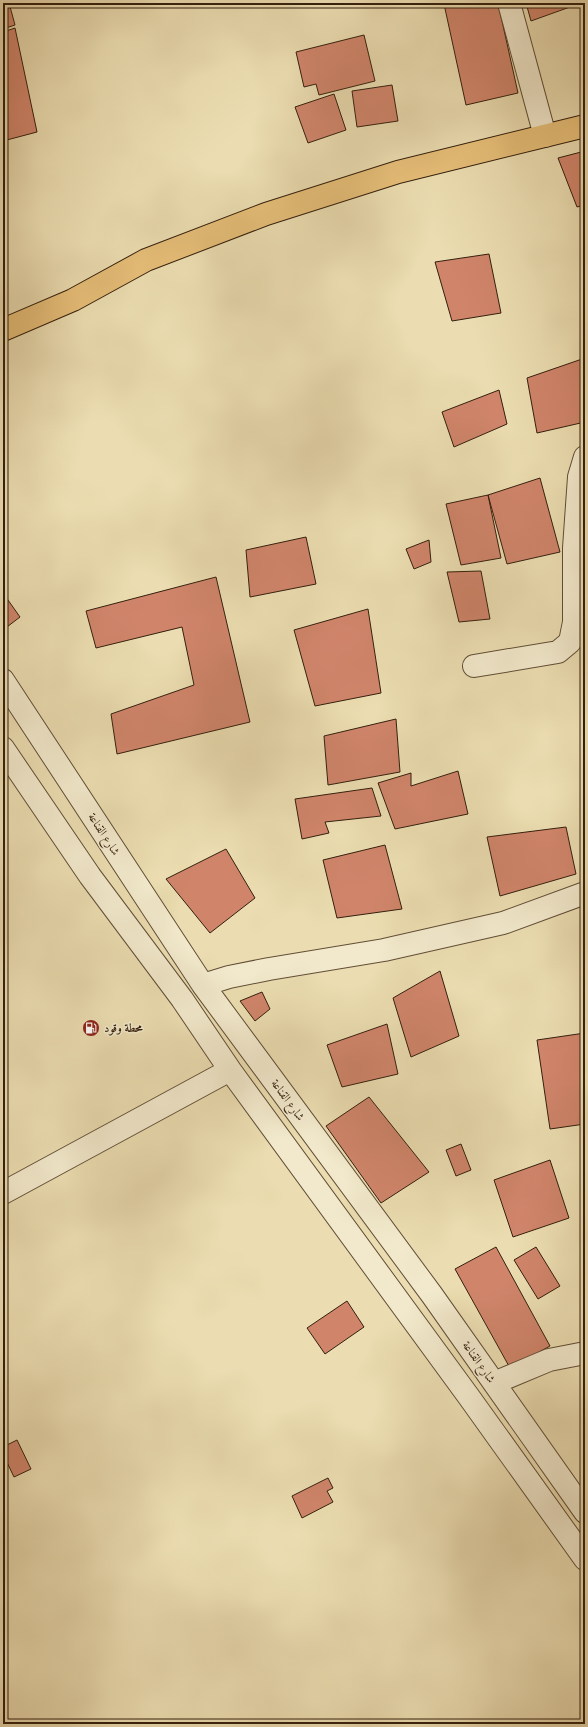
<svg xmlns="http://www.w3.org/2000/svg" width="588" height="1727" font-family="'IM FELL Great Primer',Amiri,serif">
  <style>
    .building { fill: #d0856b; stroke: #331f0d }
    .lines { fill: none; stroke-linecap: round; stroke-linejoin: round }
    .minor-casing { stroke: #614e36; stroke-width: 24 }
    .major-casing { stroke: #331f0d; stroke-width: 24 }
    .minor { stroke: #f2e9cc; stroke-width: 22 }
    .major { stroke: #e6be78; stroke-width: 22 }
    .labels { text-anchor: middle; stroke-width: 3; stroke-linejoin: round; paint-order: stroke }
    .street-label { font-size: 12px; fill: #331f0d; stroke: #f2e9cc }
    .poi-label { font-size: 12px; font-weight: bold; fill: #331f0d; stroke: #f2e9cc; text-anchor: start }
  </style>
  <rect width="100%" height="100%" fill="#ebddb1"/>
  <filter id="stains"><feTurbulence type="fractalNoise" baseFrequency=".005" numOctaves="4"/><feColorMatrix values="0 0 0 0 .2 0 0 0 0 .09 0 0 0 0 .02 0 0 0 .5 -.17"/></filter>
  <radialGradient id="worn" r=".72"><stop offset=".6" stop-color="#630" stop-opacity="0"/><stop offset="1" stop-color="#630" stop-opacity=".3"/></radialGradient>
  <path class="building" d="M3,3H9L15,25L3,29Z
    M450,3H498L518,93L466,105L444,4Z
    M526,3H569L570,7L531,21Z
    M15,28L37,132L3,141V32Z
    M364,35L375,81L319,95L316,84L304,87L296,52Z
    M392,85L398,121L357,127L352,91Z
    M334,94L346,130L308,143L295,107Z
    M585,151V205L577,207L558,158Z
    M489,254L501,313L452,321L435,262Z
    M585,358V422L537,433L527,378Z
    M499,390L507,424L454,447L442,412Z
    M540,478L560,552L507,564L488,495Z
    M488,495L501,558L461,565L446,504Z
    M306,537L316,584L250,597L246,550Z
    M429,540L431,562L414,569L406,549Z
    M481,571L490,619L459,622L447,572Z
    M216,577L250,722L117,754L111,714L194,685L182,627L96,648L86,611Z
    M3,593L20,617L3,630Z
    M368,609L381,693L315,706L294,630Z
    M396,719L400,772L328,785L324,736Z
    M458,771L468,814L395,829L378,783L411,773V786Z
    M372,788L381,816L325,822L329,833L302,839L295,799Z
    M566,827L576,874L500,896L487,837Z
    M385,845L402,909L337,918L323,860Z
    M226,849L255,898L210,933L166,879Z
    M440,971L459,1036L411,1057L393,998Z
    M262,992L270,1009L255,1021L240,1001Z
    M387,1024L398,1074L342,1087L327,1045Z
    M585,1033V1124L550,1129L537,1040Z
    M369,1097L429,1172L381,1203L326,1126Z
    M461,1144L471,1170L456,1176L446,1150Z
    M550,1160L569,1218L513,1237L494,1180Z
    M496,1247L550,1346L510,1368L455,1269Z
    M536,1247L560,1286L538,1299L514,1260Z
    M347,1301L364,1327L325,1354L307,1328Z
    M17,1440L31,1469L14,1477L3,1454V1447Z
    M328,1478L333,1488L327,1491L333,1502L302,1518L292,1496Z"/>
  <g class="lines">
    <g class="minor-casing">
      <path id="minor" d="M509,3L545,136
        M474,666L558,652L570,642L574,622V548L579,477L585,457
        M3,680L203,985L432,1295L585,1512
        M3,748L90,876L182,999L230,1070L469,1397L585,1559
        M203,985L229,977L269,969L384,950L503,923L585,893
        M3,1193L230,1070
        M494,1383L549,1360L585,1353"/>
    </g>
    <g class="major-casing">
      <path id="major" d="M3,330L73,300L146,260L266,214L398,172L585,126"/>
    </g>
    <use href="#minor" class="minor"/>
    <use href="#major" class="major"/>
  </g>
  <defs>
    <g id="fuel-disc" transform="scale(0.9)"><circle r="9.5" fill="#8f2418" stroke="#f2e9cc"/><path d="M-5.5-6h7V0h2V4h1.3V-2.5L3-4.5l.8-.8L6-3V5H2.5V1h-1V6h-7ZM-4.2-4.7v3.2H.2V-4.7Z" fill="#fff"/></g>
  </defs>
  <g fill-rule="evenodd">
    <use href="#fuel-disc" x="91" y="1028"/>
  </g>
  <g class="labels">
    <g class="street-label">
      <text transform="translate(104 834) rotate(57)" y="4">شارع القناعة</text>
      <text transform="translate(288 1100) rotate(54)" y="4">شارع القناعة</text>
      <text transform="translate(479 1362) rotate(55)" y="4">شارع القناعة</text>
    </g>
    <g class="poi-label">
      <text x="104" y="1032">محطة وقود</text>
    </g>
  </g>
  <rect width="588" height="1727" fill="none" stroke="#ebddb1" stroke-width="16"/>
  <rect x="4" y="4" width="580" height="1719" fill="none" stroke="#331f0d" stroke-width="2"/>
  <rect x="8" y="8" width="572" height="1711" fill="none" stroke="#331f0d"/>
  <rect width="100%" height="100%" filter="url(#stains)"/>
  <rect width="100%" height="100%" fill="url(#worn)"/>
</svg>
